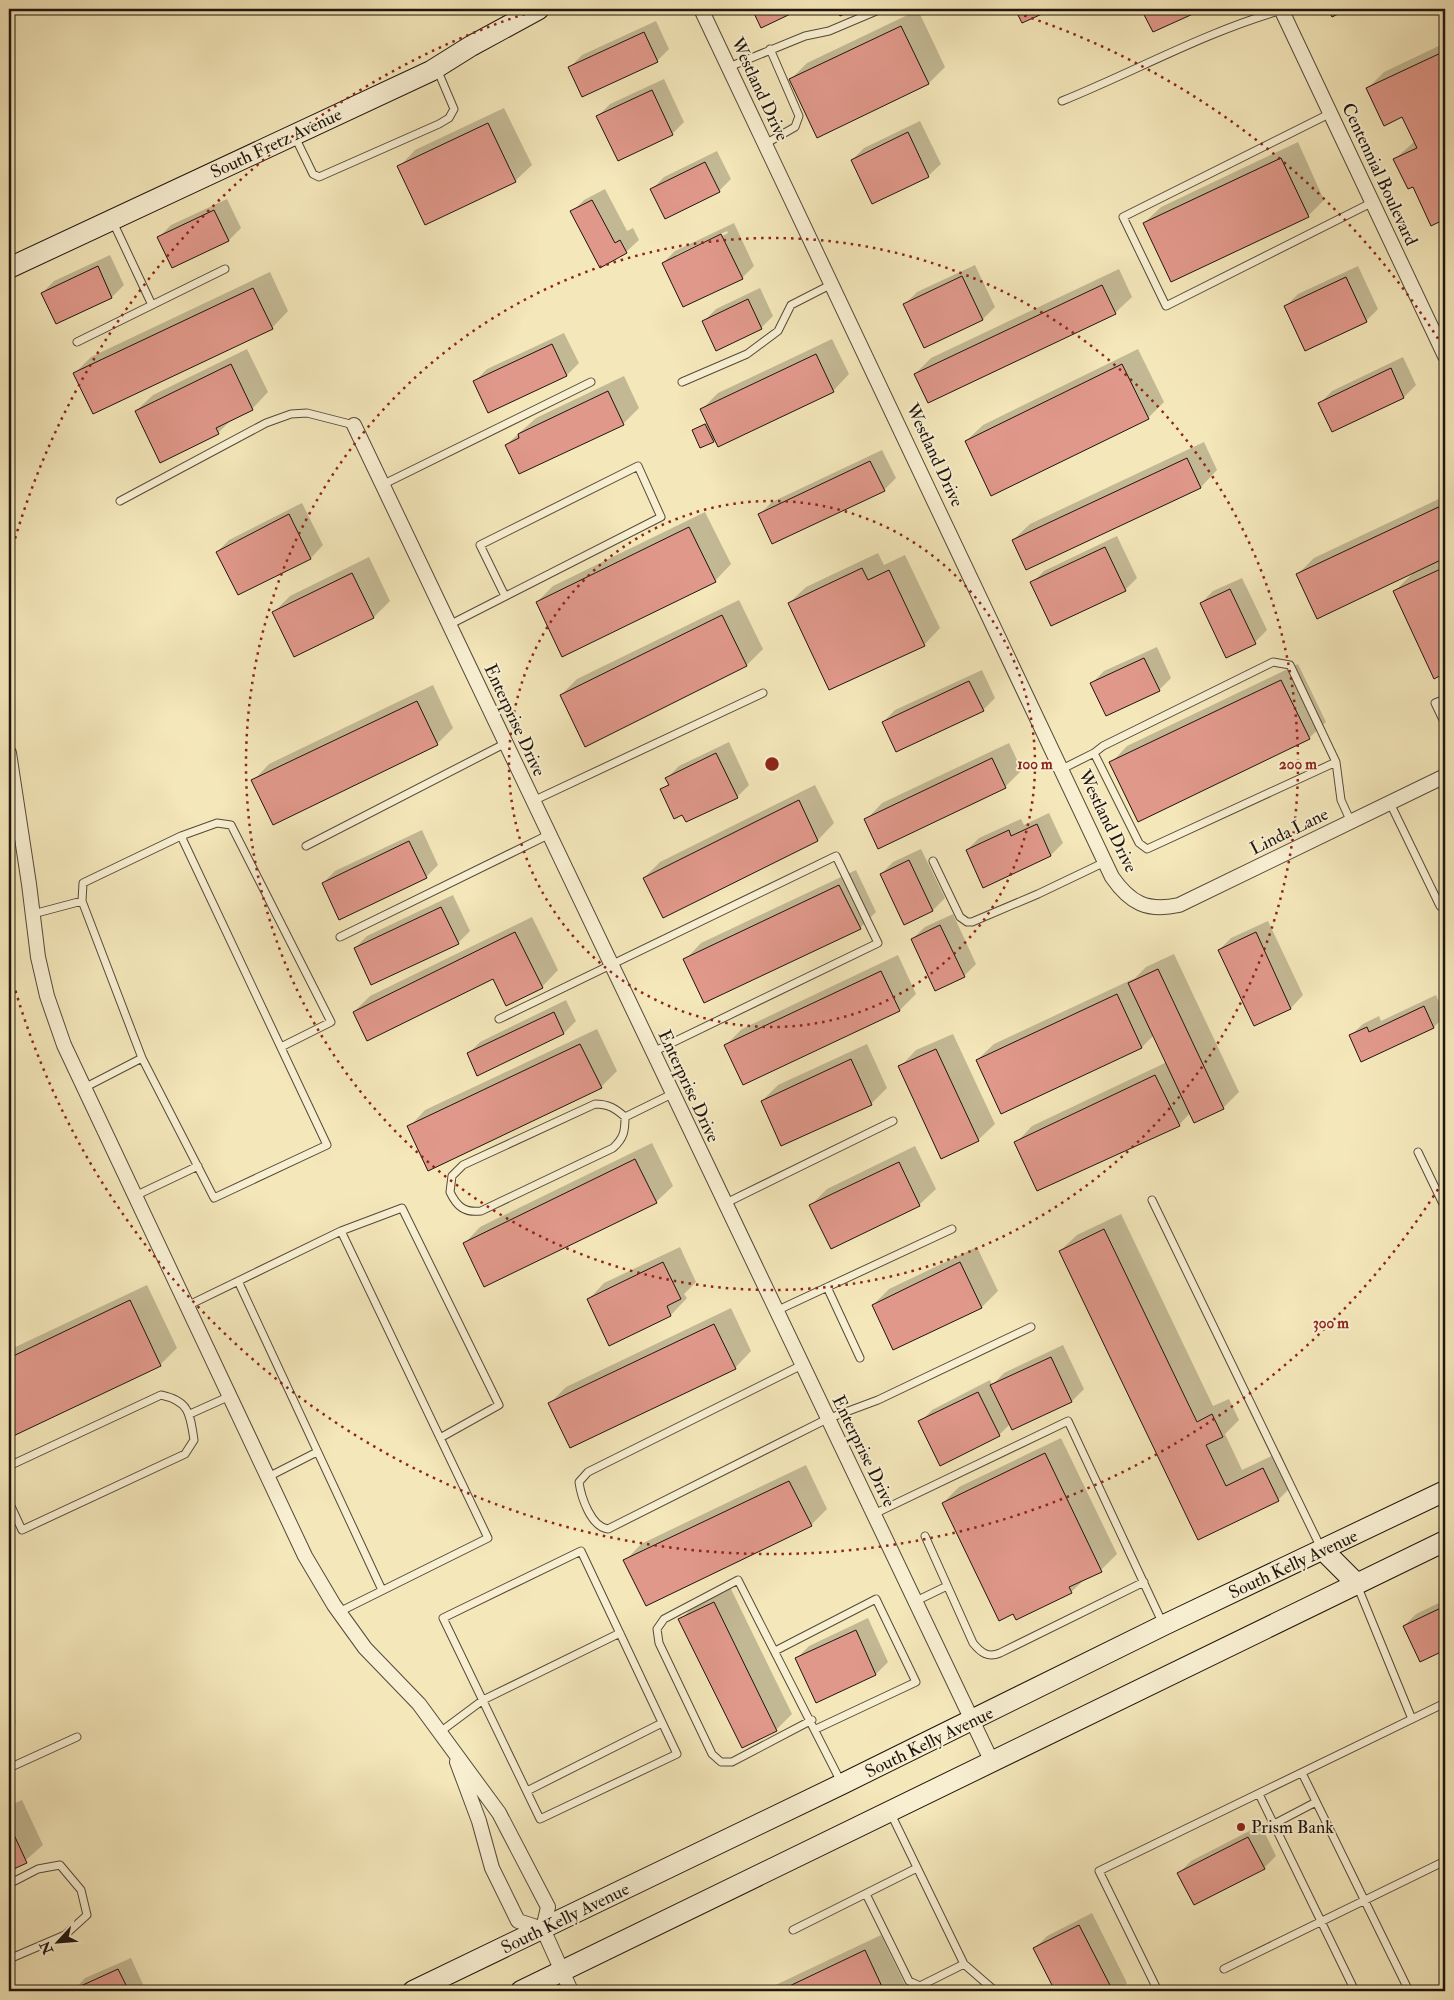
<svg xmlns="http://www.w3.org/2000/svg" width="1454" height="2000" font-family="'IM FELL Double Pica',serif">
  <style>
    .shadow { fill: #0003; fill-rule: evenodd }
    .building { fill: #e0988a; stroke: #1f150d }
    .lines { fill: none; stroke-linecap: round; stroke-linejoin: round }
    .lane-casing { stroke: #544a38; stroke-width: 9 }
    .street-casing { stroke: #544a38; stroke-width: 16 }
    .secondary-casing { stroke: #1f150d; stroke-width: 22 }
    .lane { stroke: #f8efd2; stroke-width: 7 }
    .street { stroke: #f8efd2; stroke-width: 14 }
    .secondary { stroke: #f8efd2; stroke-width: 20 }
    .ring { fill: none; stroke: #8f2418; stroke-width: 2.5; stroke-dasharray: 2.5 5 }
    .poi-dot { fill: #8f2418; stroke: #f8efd2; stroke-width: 2 }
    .labels { text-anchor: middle; stroke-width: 4; stroke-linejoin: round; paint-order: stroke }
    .street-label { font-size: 18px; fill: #1f150d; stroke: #f8efd2 }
    .poi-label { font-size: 18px; fill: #1f150d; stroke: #f8efd2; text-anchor: start }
    .centre { fill: #8f2418; stroke: #f8efd2; stroke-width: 2.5 }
    .ring-label { font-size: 15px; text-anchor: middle; font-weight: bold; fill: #8f2418; stroke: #f8efd2; stroke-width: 4; stroke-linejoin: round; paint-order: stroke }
  </style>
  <rect width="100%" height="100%" fill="#f4e7ba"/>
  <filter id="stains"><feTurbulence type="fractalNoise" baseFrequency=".004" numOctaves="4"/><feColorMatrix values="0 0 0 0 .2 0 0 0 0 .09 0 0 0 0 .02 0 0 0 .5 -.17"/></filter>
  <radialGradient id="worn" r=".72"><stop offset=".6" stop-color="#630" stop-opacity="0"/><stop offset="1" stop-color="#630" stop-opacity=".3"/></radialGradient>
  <path class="shadow" d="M1143,9H1201L1153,31Z
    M918,10L945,67L929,83L791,79L807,63Z
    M656,21L669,49L657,61L570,67L582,55Z
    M1445,43V218L1432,224L1413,185L1395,159L1415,141L1403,115L1367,89L1384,72Z
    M664,79L684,122L672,134L598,116L610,104Z
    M504,108L532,165L515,181L399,167L415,150Z
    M920,121L941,164L928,176L872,203L852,160L864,148Z
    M1298,142L1324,200L1308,216L1144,223L1161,207Z
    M717,151L731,179L719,191L652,189L664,177Z
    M605,189L627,231L633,228L639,240L626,252L572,212L584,200Z
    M227,199L241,228L229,240L159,237L171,225Z
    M734,223L754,266L742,278L663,263L675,251ZM727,231L728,233L676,258V255Z
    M110,255L124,285L112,297L56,323L42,293L54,281Z
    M975,265L995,307L983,319L925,346L905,304L917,292Z
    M1358,266L1378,309L1366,321L1286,306L1298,294Z
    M1119,269L1132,297L1115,313L915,374L931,358Z
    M270,272L288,311L272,328L75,373L91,357Z
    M760,288L773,316L761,328L704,321L716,309Z
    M564,333L579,363L567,375L475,381L487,369Z
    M832,339L849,374L833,391L713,441L693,431L707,422L701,410L718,393Z
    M247,349L268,392L252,409L233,418L218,433L136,411L153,395Z
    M1138,349L1164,402L1148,418L966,441L983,425Z
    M1403,357L1416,385L1404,397L1333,430L1320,403L1332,391Z
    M624,376L639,408L623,424L506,445L536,418Z
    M1204,442L1217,470L1201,487L1026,568L1013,540L1030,524Z
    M882,450L896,478L884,490L760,514L772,502Z
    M1445,496V672L1434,677L1394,592L1414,572L1298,574L1314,558Z
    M302,503L323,545L311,558L239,594L217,552L229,540Z
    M705,512L731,564L715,581L537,602L553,586Z
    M1117,536L1137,578L1125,590L1032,583L1044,571Z
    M878,553L884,565L905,555L940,628L924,645L789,603L806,587Z
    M369,557L390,601L374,617L294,655L274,612L290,596Z
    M1242,578L1267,630L1255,642L1201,603L1213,591Z
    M739,600L763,649L747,665L585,745L561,695L577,679Z
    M1157,647L1171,678L1159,690L1092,683L1104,671Z
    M1298,664L1326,722L1309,738L1111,763L1127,746Z
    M982,670L995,698L983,710L883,722L895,710Z
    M433,685L453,728L437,744L253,781L269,764Z
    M729,742L749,785L737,797L683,813L662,790L669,783L667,778L679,766Z
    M1009,743L1022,770L1005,787L879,847L866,820L882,803Z
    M815,785L834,823L818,840L663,916L644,878L660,862Z
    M1049,813L1063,843L1051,855L984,886L967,850L979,838L1021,819L1024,825Z
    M422,830L438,865L426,877L323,883L335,871Z
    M921,849L945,898L933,910L881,874L893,862Z
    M856,870L876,912L860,928L685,960L701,943Z
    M453,895L470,931L458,943L355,948L367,936Z
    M953,914L976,964L964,976L912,939L925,927Z
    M532,917L558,970L542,987L493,978L354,1012L370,996Z
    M1268,921L1303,995L1291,1008L1254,1025L1219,950L1231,938Z
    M1174,954L1239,1092L1223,1108L1190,1113L1179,1125L1016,1143L1032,1126L1167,1062L1154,1035L1142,1047L1001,1112L977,1060L994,1044L1135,978L1146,967Z
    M898,955L916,994L900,1010L744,1084L726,1045L742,1029Z
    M1436,995L1445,1016L1434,1027L1362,1060L1350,1036L1363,1024L1379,1016L1381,1021Z
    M566,1000L576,1021L564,1033L478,1074L468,1054L480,1042Z
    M597,1029L617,1071L601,1087L409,1127L425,1110Z
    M953,1034L995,1124L978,1140L900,1067L916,1050Z
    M867,1044L887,1088L871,1104L762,1101L778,1085Z
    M652,1143L673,1186L656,1202L464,1244L480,1227Z
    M915,1146L936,1189L919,1205H811L827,1189Z
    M1121,1214L1213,1406L1229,1399L1239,1420L1225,1434L1242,1470L1280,1452L1294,1484L1278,1500L1198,1539L1060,1251L1077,1235Z
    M680,1247L696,1282L684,1294L687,1298L671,1315L610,1344L588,1300L604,1283Z
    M977,1247L998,1291L982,1307L894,1349L873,1305L889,1289Z
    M147,1285L177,1348L161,1364L9,1437V1350Z
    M731,1308L751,1351L735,1368L550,1403L566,1387Z
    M1063,1345L1084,1389L1072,1401L1012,1428L1010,1424L999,1435L920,1422L932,1410L990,1380L992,1385L1004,1373Z
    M1061,1438L1117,1554L1101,1570L1086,1578L1071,1592L943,1503L959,1487Z
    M806,1465L827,1509L811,1525L625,1561L641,1544Z
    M730,1587L792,1714L776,1730L680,1620L696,1604Z
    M1445,1600V1657H1444L1441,1651L1404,1626L1416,1614Z
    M868,1618L888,1662L876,1674L817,1701L797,1658L809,1646Z
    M9,1707L16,1722L9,1729Z
    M22,1800L43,1845L9,1875V1806Z
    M1261,1825L1276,1856L1264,1868L1179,1873L1191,1861Z
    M1092,1913L1127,1983L1119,1991H1057L1035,1948L1047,1936Z
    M881,1935L908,1991H763Z
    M131,1958L146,1991H73L85,1978Z"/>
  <path class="building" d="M752,9H801L761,28Z
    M836,9H855L840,16Z
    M1015,9H1053L1022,23Z
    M1141,9H1204L1153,32Z
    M1328,9H1348L1332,17Z
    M901,26L929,84L817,138L789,79Z
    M644,32L658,62L582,97L568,67Z
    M1445,51V219L1431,226L1413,187L1408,189L1393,159L1417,148L1402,117L1384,126L1366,88Z
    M652,90L673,135L618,161L596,116Z
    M488,123L516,182L425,225L397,166Z
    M908,132L929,177L872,204L851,160Z
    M1281,158L1309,217L1171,282L1143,223Z
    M705,162L720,192L665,219L650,189Z
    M592,200L615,243L620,240L627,253L600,268L570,211Z
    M214,210L229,241L172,268L157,237Z
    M721,234L743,279L683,307L662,263Z
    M98,266L112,298L56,324L41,293Z
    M962,276L983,320L924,348L903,304Z
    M1346,277L1367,322L1305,351L1284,306Z
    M1102,285L1116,314L928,403L914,374Z
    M253,288L273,329L93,414L73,373Z
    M748,299L762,329L716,351L702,321Z
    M552,344L567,376L488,413L473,381Z
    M816,354L834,392L718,447L700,409Z
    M231,364L253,410L216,428L219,434L160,463L135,411Z
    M1122,364L1149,419L991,496L965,441Z
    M1391,368L1404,398L1332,432L1318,403Z
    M608,391L624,425L519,474L505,445L519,438L518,434Z
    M705,424L714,442L700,448L692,430Z
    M1187,458L1201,488L1026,570L1012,540Z
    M870,461L885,491L772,544L758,514Z
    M1445,504V558L1317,619L1296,574Z
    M289,514L311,559L238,595L216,552Z
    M689,527L716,582L562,657L536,602Z
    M1105,547L1126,591L1051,626L1030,582Z
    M1445,567V673L1434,679L1393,591Z
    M862,568L868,580L889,570L925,646L829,690L788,603Z
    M352,573L374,618L294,657L272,612Z
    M1230,589L1256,644L1226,658L1200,603Z
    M722,615L747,666L585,747L560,695Z
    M1144,658L1160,691L1106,716L1090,683Z
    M1281,680L1310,739L1138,822L1109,762Z
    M969,681L984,711L896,752L882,722Z
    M417,701L438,745L273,825L251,780Z
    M716,753L738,798L686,822L682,815L674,819L660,789L669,785L665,778Z
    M992,758L1006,788L878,849L864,819Z
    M799,800L818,841L663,918L643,878Z
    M1037,824L1051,856L983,888L966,850L1009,830L1011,836Z
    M409,841L427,878L339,920L322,883Z
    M909,860L933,911L904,925L880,874Z
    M839,885L861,929L704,1003L683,959Z
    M441,907L459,944L371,985L354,948Z
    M940,925L965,977L935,991L911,939Z
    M515,932L543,988L506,1006L493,979L367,1041L353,1012Z
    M1256,932L1291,1009L1254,1026L1218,950Z
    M1158,969L1224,1109L1194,1123L1128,983Z
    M881,971L900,1011L743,1085L724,1045Z
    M1117,994L1142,1048L1001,1114L976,1060Z
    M1424,1006L1434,1028L1361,1062L1349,1035L1367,1027L1369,1032Z
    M554,1012L564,1034L477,1076L467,1053Z
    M580,1044L602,1088L428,1171L407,1126Z
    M936,1049L979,1141L941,1159L898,1066Z
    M851,1059L872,1105L781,1146L761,1101Z
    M1155,1075L1180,1126L1037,1191L1014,1142Z
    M635,1159L657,1203L484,1287L463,1243Z
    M899,1162L920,1206L831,1249L809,1205Z
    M1104,1229L1197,1422L1212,1414L1223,1437L1206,1445L1226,1486L1263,1468L1279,1501L1198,1540L1059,1251Z
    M663,1262L681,1299L667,1306L671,1316L609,1346L587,1299Z
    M960,1262L982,1308L893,1350L872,1305Z
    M130,1300L161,1366L9,1438V1358Z
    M714,1324L736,1369L570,1448L548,1403Z
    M1051,1357L1072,1402L1012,1430L990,1385Z
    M978,1392L1000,1436L940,1466L918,1421Z
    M1045,1453L1102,1572L1069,1587L1072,1593L1016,1620L1013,1614L999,1621L942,1503Z
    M789,1481L812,1526L646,1606L623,1560Z
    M714,1602L777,1731L742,1748L678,1619Z
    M1445,1606V1658L1441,1652L1420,1662L1403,1626Z
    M856,1630L876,1675L816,1703L795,1658Z
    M1445,1751V1765L1440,1754Z
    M9,1824L27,1863L9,1871L11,1875L9,1876Z
    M1248,1837L1265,1869L1194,1905L1177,1873Z
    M1079,1925L1113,1991H1055L1033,1948Z
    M865,1950L884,1991H779Z
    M118,1969L129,1991H72V1990Z"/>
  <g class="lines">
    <g class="lane-casing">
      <path id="lane" d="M729,67L805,36L829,31L881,9
        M1062,101C1136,71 1205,32 1282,10
        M1331,113L1123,217L1166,306L1373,202
        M295,137L313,174L319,177L439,124L449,118L454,109L437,69
        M765,144L795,127L799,116L770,49
        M112,220L152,305L225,269
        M77,342L152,305
        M682,382L747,354L778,331L791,305L832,284
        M382,485L591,382
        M120,501L266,423L291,414L307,413L354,425
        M449,625L661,517L638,466L480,545L505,596
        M1445,699L1435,703L1445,724
        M1094,753L1103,746L1273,662L1290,665L1336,762
        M1062,769L1094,753L1139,843L1147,849L1336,762L1341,800L1351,822
        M533,801L763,693
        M1390,803L1440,906L1445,910
        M181,836L217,823L231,825L331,1022L281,1047
        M306,846L506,743
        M933,861L960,917L967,922H972L1038,894L1105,862
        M82,901L83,883L181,836L327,1145L214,1198L142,1058
        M33,914L82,901L142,1058L84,1088
        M340,937L548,835
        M499,1019L836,856L878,943L653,1052
        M625,1117C615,1108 608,1104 595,1104L463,1165L452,1176L450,1192C457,1207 465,1213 481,1211L613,1148C624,1138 625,1131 625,1117L672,1094
        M1418,1152L1445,1208
        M135,1196L198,1166
        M1152,1200L1321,1548
        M724,1204L893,1121
        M341,1231L402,1208L499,1405L440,1438
        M238,1281L382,1590
        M827,1287L860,1358
        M187,1306L341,1231L488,1538L339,1612
        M776,1311L952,1229
        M802,1365L588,1472L579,1482C581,1497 591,1527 608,1529L827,1419L878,1400L1031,1327
        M190,1414L230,1396
        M9,1466L161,1395C189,1401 190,1413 194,1440L185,1454L22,1530L9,1502
        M268,1477L317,1452
        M874,1514L1068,1421L1163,1624
        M925,1536L973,1643C981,1653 988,1658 1000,1653L1144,1582
        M581,1551L677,1754L540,1819L443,1618Z
        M1357,1585L1412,1719
        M914,1602L947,1586
        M775,1651L876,1599L916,1682L816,1729
        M812,1720L732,1762H721L712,1754L659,1643L657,1629L664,1619L738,1580L841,1782
        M440,1732L483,1700L620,1633
        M9,1768L77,1737
        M1302,1773L1409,1991
        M527,1791L662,1723
        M1259,1794L1355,1991
        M891,1814L964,1964L995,1991
        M1274,1824L1316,1802
        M9,1884L38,1869L60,1865L81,1890L87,1915L65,1935L9,1959
        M866,1894L909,1981L920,1986L964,1964
        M793,1930L917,1868
        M1224,1969L1445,1861
        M1158,1991L1099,1871L1445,1703"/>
    </g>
    <g class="street-casing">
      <path id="street" d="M701,9L1112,877C1130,903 1147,912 1179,905L1445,776
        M1281,9L1445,356
        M354,425L992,1762
        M9,753L29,884L38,957L47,996L64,1045L305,1556L334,1605L365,1648L419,1704L499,1813L548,1907L543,1929
        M457,1762L479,1821L492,1868L518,1921L543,1929
        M543,1929L571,1991"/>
    </g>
    <g class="secondary-casing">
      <path id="secondary" d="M9,268L431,71L471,46L539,9
        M1323,1550L1357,1584
        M413,1991L842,1784L1164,1625L1445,1491
        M521,1991L1445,1541"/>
    </g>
    <use href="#lane" class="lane"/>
    <use href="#street" class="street"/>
    <use href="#secondary" class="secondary"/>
  </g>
  <g class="ring">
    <circle cx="772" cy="764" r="263"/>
    <circle cx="772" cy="764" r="526"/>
    <path d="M1442 1183A790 790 0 0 1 9 968M9 560A790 790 0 0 1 534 11M1010 11A790 790 0 0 1 1442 345"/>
  </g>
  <circle class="poi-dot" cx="1241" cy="1827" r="5"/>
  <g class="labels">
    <g class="street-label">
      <text transform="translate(760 89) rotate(65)" y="6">Westland Drive</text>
      <text transform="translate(276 143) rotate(-25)" y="6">South Fretz Avenue</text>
      <text transform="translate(1380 174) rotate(65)" y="6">Centennial Boulevard</text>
      <text transform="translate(935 455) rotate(65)" y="6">Westland Drive</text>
      <text transform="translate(515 720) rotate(65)" y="6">Enterprise Drive</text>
      <text transform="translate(1108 821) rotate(64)" y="6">Westland Drive</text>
      <text transform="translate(1289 831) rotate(-26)" y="6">Linda Lane</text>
      <text transform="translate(689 1086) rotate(65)" y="6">Enterprise Drive</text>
      <text transform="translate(864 1451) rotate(64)" y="6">Enterprise Drive</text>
      <text transform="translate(1293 1564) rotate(-25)" y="6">South Kelly Avenue</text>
      <text transform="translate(929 1742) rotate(-26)" y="6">South Kelly Avenue</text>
      <text transform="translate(565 1918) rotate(-26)" y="6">South Kelly Avenue</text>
    </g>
    <g class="poi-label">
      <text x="1251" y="1833">Prism Bank</text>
    </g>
  </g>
  <circle cx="772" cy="764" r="8" class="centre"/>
  <g class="ring-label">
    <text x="1035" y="769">100 m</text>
    <text x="1298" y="769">200 m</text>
    <text x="1331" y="1328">300 m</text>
  </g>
  <rect width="1454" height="2000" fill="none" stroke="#f4e7ba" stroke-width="30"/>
  <rect x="10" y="10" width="1434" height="1980" fill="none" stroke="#1f150d" stroke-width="2.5"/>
  <rect x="15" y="15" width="1424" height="1970" fill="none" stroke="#1f150d"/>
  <g transform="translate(58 1942) rotate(244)" stroke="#f8efd2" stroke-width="4" paint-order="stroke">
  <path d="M0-4L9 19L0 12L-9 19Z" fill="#1f150d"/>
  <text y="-8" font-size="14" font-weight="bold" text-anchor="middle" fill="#1f150d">N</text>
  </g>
  <rect width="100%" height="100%" filter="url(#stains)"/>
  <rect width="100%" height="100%" fill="url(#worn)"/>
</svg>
